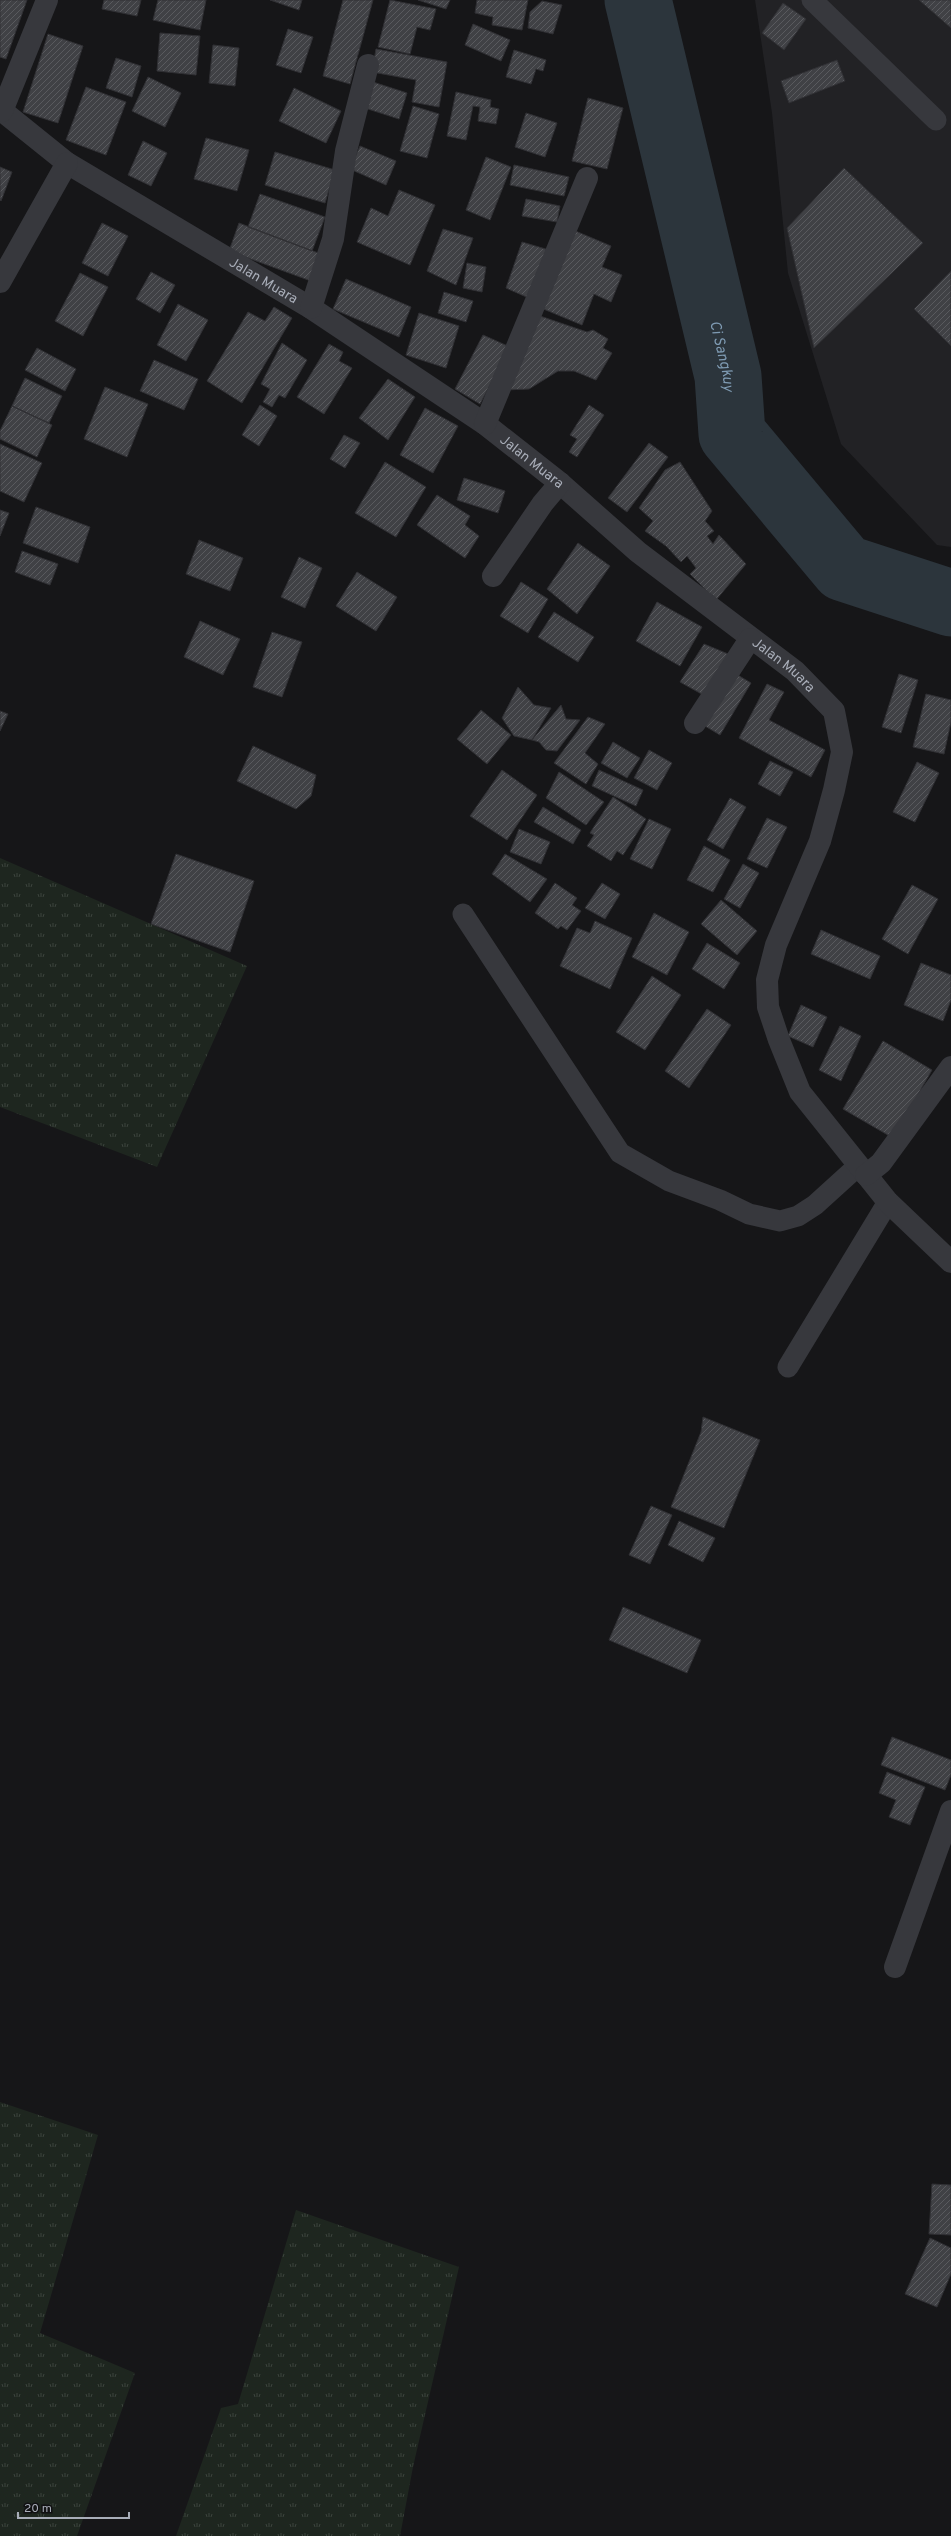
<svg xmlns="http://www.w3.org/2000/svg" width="951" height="2536" font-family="Overpass,sans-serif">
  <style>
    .built { fill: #222225 }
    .grass { fill: url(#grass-tufts) }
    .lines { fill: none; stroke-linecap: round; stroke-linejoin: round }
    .river { stroke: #2c353c; stroke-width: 67 }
    .building { fill: url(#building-hatch); stroke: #303034 }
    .lane { stroke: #37383d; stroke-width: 21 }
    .street { stroke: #37383d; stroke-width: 22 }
    .labels { text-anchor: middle; stroke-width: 3; stroke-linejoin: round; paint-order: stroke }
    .street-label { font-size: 14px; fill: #a8adb8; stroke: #111113 }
    .water-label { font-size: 15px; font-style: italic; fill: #7f9bb3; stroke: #111113 }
  </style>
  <defs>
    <pattern id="grass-tufts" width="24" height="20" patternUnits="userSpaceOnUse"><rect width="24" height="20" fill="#1e261f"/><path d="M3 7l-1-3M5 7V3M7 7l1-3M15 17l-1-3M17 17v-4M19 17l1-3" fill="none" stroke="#3c433d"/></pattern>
    <pattern id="building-hatch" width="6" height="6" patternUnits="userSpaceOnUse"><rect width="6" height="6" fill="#404145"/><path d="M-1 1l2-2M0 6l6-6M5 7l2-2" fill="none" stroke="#595a5e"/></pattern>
  </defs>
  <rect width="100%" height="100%" fill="#161618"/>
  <path class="built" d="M755,0H951V547L937,545L841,444L788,273L772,113Z"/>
  <path class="grass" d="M0,858L247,966L157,1167L0,1107Z
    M0,2102L98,2135L40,2333L135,2373L77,2536H0Z
    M296,2210L459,2267L413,2467L400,2536H176L221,2408L238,2404Z"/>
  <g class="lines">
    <path class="river" id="s1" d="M638,0L728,376L732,434L844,568L951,603"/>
  </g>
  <path class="building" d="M0,0H27L6,59L0,57Z
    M104,0H141L137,16L102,9Z
    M158,0H206L200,30L153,20Z
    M270,0H302L299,10Z
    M343,0H373L350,84L323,76Z
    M390,0L436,9L430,30L417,27L410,54L378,47Z
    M418,0H450L446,9Z
    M477,0H528L522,30L492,25L493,17L475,13Z
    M919,0H951V28Z
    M542,1L562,5L553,34L528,28L530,12Z
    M783,3L806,19L784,50L762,33Z
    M473,24L510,40L501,61L465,45Z
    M288,29L313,37L301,73L276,65Z
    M160,33L200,36L196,75L157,71Z
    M48,34L83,46L58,123L23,112Z
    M213,45L239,48L235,86L209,83Z
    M376,49L447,62L439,107L412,102L416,80L372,72Z
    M514,50L546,60L543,71L536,69L531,84L506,77Z
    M116,58L141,66L132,97L106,88Z
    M837,60L845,81L789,103L781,81Z
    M148,77L181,93L165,127L132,111Z
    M373,82L407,93L399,119L365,108Z
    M86,87L126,102L106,155L66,140Z
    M294,88L341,111L326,143L279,121Z
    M456,92L491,100L490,107L499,109L496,124L478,121L480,107L473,106L466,140L447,136Z
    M588,98L623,108L607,169L572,161Z
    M413,106L439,114L427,158L400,151Z
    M526,113L557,123L545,157L515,147Z
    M206,138L249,150L237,191L194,179Z
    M143,141L167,153L151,186L128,175Z
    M360,146L396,161L386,185L350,169Z
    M275,152L335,170L325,203L265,185Z
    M486,157L511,167L490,220L466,210Z
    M514,165L569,177L564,196L510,185Z
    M0,167L12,172L1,201L0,200Z
    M844,168L923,243L814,348L787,228Z
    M399,190L435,205L410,265L357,242L371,208L388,216Z
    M260,194L325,217L312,251L248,227Z
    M526,199L560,206L557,222L522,216Z
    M102,223L128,236L108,276L82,263Z
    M239,223L321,254L311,281L229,251Z
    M443,229L473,238L456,285L427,271Z
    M573,230L611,246L602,267L622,275L611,302L594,294L582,325L541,308Z
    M522,242L549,250L531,299L506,288Z
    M467,263L486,267L482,292L463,288Z
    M951,271V346L914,309Z
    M151,272L175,285L160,313L136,299Z
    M80,273L108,287L83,336L55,321Z
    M346,279L411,307L399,337L333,309Z
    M444,292L473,301L466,322L438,313Z
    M178,304L208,320L186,361L157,345Z
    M274,307L292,318L242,403L207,381L248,312L265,321Z
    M419,313L459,326L446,368L406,355Z
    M537,315L587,332L593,330L608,339L603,348L612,353L596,380L574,371H558L529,389L505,390Z
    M483,335L510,347L480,404L455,389Z
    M282,343L307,360L285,398L279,395L272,407L263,402L270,389L261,384Z
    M329,344L343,352L339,361L352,368L324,414L297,397Z
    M37,348L76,369L65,391L25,370Z
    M154,360L198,379L184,410L140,391Z
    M25,378L62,396L49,423L12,406Z
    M388,379L415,397L388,440L359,418Z
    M105,387L148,404L127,457L84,439Z
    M260,405L277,416L259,446L242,435Z
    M589,405L604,415L577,457L569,452L577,439L570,435Z
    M12,406L52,425L37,457L0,439V431Z
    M425,408L458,426L433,473L400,455Z
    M344,435L360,443L345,468L330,459Z
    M649,443L668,457L627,512L608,498Z
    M0,444L42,463L24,502L0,491Z
    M385,462L426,487L396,537L355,513Z
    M680,462L712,511L705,521L714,531L707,536L713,544L719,535L746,564L716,600L690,574L696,568L687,556L681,562L666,546L645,531L653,521L639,508L665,470Z
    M464,478L505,491L498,513L457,500Z
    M437,495L470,516L465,525L479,536L465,558L417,525Z
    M36,507L90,527L78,563L23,543Z
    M0,510L9,513L0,536Z
    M199,540L243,558L230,591L186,574Z
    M578,543L610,566L577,614L547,589Z
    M22,551L58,564L50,585L15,572Z
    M299,557L322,568L305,608L281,597Z
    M357,572L397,597L376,631L336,606Z
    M521,582L548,599L528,633L500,616Z
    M657,602L702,627L680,666L636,641Z
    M554,612L594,637L578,662L538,637Z
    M200,621L240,639L223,675L184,657Z
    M272,632L302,642L282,697L253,687Z
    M704,644L733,656L707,697L680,682Z
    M736,674L751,683L720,735L705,726Z
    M899,674L918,680L901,733L882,727Z
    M767,684L784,692L769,720L825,750L811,777L739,738Z
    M518,687L534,705L551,708L532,740L514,736L502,718Z
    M926,694L951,700V722L944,754L913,747Z
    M561,705L566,719L580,720L557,751L546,750L539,742L532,740Z
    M481,710L511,735L487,764L457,739Z
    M0,711L8,714L0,731Z
    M588,717L605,724L585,753L598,764L586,784L554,763Z
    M613,742L640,758L627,778L601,763Z
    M253,746L316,775L311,796L296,809L237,781Z
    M649,750L672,763L657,790L634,778Z
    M770,761L793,772L780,796L758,784Z
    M917,762L939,773L915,822L893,812Z
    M502,770L537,795L507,840L470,816Z
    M599,770L643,790L636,806L592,786Z
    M559,772L604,802L586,825L546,798Z
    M613,797L646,819L623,855L617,851L611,861L587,846L594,835L590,833Z
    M730,798L746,807L723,849L707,840Z
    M543,807L581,830L573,844L534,822Z
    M767,818L787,827L767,868L747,859Z
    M649,819L671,829L652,869L630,859Z
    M519,829L550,842L541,864L510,852Z
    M704,846L730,860L713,892L687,880Z
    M176,854L254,881L230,952L151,924Z
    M505,854L547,879L530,902L492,874Z
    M743,864L759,873L740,908L724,899Z
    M555,883L577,898L572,905L581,911L567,930L561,926L558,929L535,913Z
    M602,883L620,894L605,919L585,908Z
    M912,885L938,899L908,954L882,939Z
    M721,900L757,931L737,955L701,924Z
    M654,913L689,932L667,975L632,957Z
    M595,921L632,938L610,989L560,966L577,928L590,933Z
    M821,930L880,956L870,979L811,954Z
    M707,943L740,963L724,989L692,969Z
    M921,963L951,975V1000L943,1021L904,1005Z
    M652,976L681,995L645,1050L616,1032Z
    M801,1005L827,1017L813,1047L788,1036Z
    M707,1009L731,1025L689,1088L665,1071Z
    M840,1026L861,1036L841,1081L819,1070Z
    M883,1041L932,1070L893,1138L843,1109Z
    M703,1417L760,1440L724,1528L671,1507L701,1432Z
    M651,1506L672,1515L650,1564L629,1555Z
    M679,1521L715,1538L703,1562L668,1545Z
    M623,1607L701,1640L687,1673L609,1640Z
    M892,1737L951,1760V1775L945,1790L881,1765Z
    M887,1772L925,1787L910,1825L889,1817L896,1800L879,1793Z
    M932,2184L951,2185V2235L929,2234Z
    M930,2238L951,2248V2274L937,2307L905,2294Z"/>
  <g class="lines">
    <path class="lane" d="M812,0L936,120
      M463,914L620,1153L669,1181L720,1200L749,1214L780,1221L798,1216L815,1205L858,1166
      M788,1367L888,1202"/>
    <g class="street">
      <path id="s2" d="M0,109L67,163L311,308L485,424L560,483L638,552L795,671L834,711L842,752L834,790L820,841L776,945L767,980L768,1007L779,1040L800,1092L888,1202L951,1262"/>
      <path d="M2,111L47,0"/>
      <path d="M0,282L67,163"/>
      <path d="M311,308L333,239L346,151L368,65"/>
      <path d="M485,424L587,178"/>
      <path d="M493,576L543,503L560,483"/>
      <path d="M695,723L750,639"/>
      <path d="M866,1175L881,1163L951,1067"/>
      <path d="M895,1967L951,1811"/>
    </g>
  </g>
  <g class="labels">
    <g class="street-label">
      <text dy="5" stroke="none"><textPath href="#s2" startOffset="315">Jalan Muara</textPath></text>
      <text dy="5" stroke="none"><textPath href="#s2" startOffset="639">Jalan Muara</textPath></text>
      <text dy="5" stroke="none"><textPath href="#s2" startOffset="963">Jalan Muara</textPath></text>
    </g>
    <g class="water-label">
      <text dy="5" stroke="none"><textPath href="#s1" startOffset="366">Ci Sangkuy</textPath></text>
    </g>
  </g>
  <path d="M18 2512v6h111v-6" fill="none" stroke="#a8adb8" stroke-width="2"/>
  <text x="24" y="2512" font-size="12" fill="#a8adb8" stroke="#111113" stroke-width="3" paint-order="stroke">20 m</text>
</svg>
